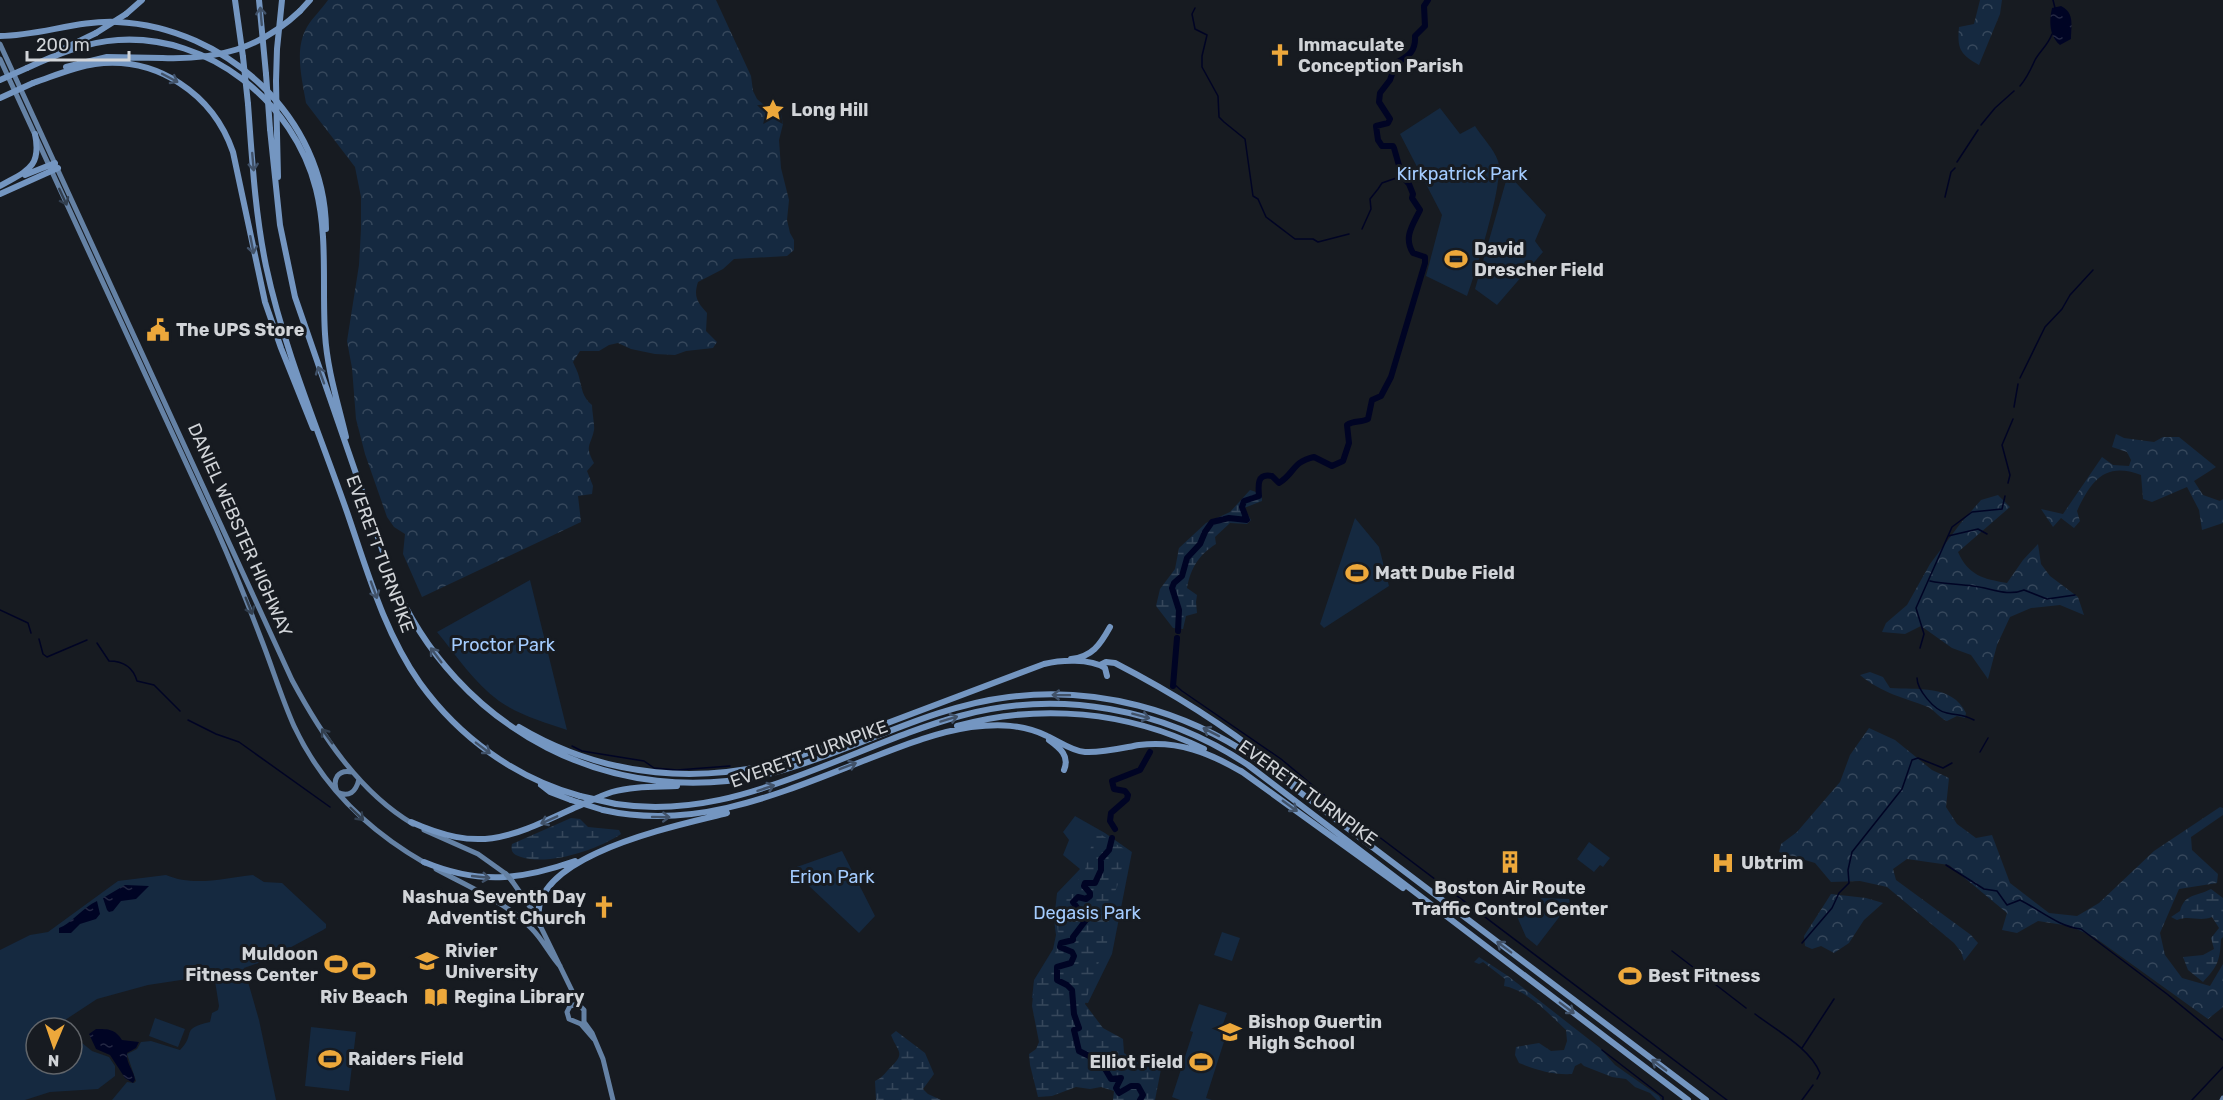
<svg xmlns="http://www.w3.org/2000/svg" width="2223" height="1100" font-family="Rubik,sans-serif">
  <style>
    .green { fill: #152940 }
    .forest { fill: url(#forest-crowns) }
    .wetland { fill: url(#wetland-marsh) }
    .water { fill: url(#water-ripples) }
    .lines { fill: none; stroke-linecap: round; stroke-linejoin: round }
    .stream { stroke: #000424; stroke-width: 1.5 }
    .river { stroke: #000424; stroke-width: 6 }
    .major { stroke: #6582a5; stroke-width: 5 }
    .highway { stroke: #7496c1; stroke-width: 6 }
    .major-bridge { stroke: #6582a5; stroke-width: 5 }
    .highway-bridge { stroke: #7496c1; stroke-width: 6 }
    .oneway { stroke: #415269 }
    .oneway2 { stroke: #323f4f }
    .labels { text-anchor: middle; stroke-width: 6; stroke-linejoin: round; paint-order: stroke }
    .poi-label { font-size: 18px; font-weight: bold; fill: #d1d4d8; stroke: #171b21; text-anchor: start }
    .park-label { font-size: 18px; fill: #a4ccff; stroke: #171b21 }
    .street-label { font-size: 18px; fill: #d1d4d8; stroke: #171b21 }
  </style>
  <defs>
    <pattern id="forest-crowns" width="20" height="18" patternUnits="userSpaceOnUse" patternTransform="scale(1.5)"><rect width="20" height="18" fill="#152940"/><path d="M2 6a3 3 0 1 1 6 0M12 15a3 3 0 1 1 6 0" fill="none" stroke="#36475b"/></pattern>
    <pattern id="wetland-marsh" width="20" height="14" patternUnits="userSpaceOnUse" patternTransform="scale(1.5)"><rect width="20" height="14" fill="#152940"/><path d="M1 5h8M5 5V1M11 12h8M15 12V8" fill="none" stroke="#36475b"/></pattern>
    <pattern id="water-ripples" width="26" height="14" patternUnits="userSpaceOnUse" patternTransform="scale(1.5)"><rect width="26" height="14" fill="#000424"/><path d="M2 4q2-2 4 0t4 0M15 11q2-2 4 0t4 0" fill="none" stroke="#242843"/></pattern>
  </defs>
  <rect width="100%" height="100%" fill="#171b21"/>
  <path class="green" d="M1440,108L1460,134L1475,126C1482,137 1494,149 1498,161C1505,180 1475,274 1467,296L1426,276L1442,215L1400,134Z
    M1508,174L1546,215L1535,241L1543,252L1497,305L1475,289Z
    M1355,518L1379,547L1389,586L1324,628L1320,624Z
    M530,580L567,730C544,722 519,715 499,701C474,683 456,655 437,632Z
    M1075,816L1105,833L1132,852L1112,954L1088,1003L1032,998L1034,980L1053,949L1056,935L1054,920L1057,893L1080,869L1063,855L1069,840L1063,832Z
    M1589,842L1610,858L1603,867L1600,865L1594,872L1577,859Z
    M842,851L875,916L859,933L791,869Z
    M166,875C194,887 224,878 253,875L264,882L282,883L326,924V928L323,930L267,960L244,968L259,1020L276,1100H112L127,1082L134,1083L136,1081L127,1054L137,1049L141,1042L151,1041L180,1050C197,1033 179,1029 210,1022L212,1013L218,1010L219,1006L214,975L148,985L97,999L62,1022L66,1028H36V1064H72V1035L92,1051L109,1057L115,1066V1076L98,1089L50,1092L25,1100H0V950L30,935L48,932L118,881Z
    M1542,898L1569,899L1570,903L1537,946L1526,937L1515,912Z
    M1222,932L1240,938L1232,961L1214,955Z
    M1199,1004L1227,1013L1223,1024L1229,1026L1206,1098L1212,1100H1180L1172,1097L1193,1032L1190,1031Z
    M155,1018L185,1029L178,1047L149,1036Z
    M311,1027L356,1032L349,1091L305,1086Z"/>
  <path class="forest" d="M328,0H716L751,76L753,91L757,99L764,105L780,109L783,124L779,140L781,168L789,200L787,220L790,233L794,240V250L787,256L734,259L723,269L698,282C693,297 698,303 707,313L706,331L717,342L713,348L686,351L675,355L655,354L631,349L618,343L609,345L599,351H580L573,362C575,367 578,372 579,377C582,388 582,397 592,405C592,411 595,427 594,430C591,446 584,445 594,463L587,471L593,486L592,494L578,496L581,522L422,597L403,554L405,534L394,527L387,517L365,454L356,419L352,368L347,341L359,265L361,229V197L355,167L306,103C302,79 294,49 307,27C313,17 322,9 328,0Z
    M1980,0H2002L2000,14L1979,65C1960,54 1957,49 1959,27L1974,24Z
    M2116,434L2124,438L2154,442L2163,437H2179L2216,467L2194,481L2203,495L2220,501L2223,499V523L2202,530L2199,510L2187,487L2152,502L2143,499L2141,475C2105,461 2091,481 2077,511L2080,521L2074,528L2061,518L2053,527L2041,509L2063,514L2102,457L2113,465L2129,466L2131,460L2127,452L2112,447Z
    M1998,495L2010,507L1958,552C1968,575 1983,579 2007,583L2023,560L2038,544L2041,564L2050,576L2078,597L2084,615L2060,605L2031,608L2010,617L1997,645L1988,679L1971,655L1952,648L1921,626L1905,634L1882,632L1886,623L1907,605L1930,564L1960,524L1981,500Z
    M1870,672L1883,677L1890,688C1917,690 1952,684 1966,713L1965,718L1957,716L1947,721C1939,718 1936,711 1928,707C1903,697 1883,694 1860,675Z
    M1869,728L1895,740L1932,770L1949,778L1946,807L1957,824L1976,838L1992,835L2010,883L2049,913L2077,916L2099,903L2154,851L2220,807L2223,808V815L2191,837L2192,850L2218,874L2217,883L2179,889L2160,933L2165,955L2182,978L2210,986L2223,964V1007L2208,1019L2094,937L2070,926L2038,921L2017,933L2002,930L2007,913L1949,865L1907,859L1893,869L1896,880L1971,935L1978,943L1964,961L1961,952L1954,943L1887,887L1860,881L1831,882L1815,863L1779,852L1781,844L1797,832L1840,782L1850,755Z
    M1831,894L1866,898L1883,903L1864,920L1849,943L1834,953L1821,946L1812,949L1805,946L1804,936Z
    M1479,957L1508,976L1600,1048L1615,1065L1659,1096L1661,1100H1657L1650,1093L1635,1087L1626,1079L1612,1077L1584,1066L1581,1063L1575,1066L1572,1074C1553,1075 1537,1070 1519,1063L1515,1055L1516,1047L1539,1043L1551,1051L1564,1050L1567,1041L1566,1030C1549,1014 1527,990 1504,986L1505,979L1483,962L1479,964L1474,962Z"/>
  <path class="wetland" d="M1250,490L1262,494V501L1244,508L1251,520L1247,524L1230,523L1215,537L1216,544C1199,555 1191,567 1187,588L1197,595L1196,602L1197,613L1186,616L1183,629L1173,628L1156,606L1160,589L1175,569L1179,548L1206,523L1230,512Z
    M571,818L580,819L588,827L619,830L621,834C597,850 549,866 521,857C514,855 510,852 512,844Z
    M1095,831L1126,850L1117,887L1111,900L1107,943L1093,976L1085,1004L1103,1028L1123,1039L1124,1053L1143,1066L1161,1069L1155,1100H1113L1114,1091L1101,1087L1090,1089L1076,1087L1052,1096L1038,1097L1030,1065L1029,1054L1036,1049L1039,1042L1032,1006L1033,995L1038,981L1055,955L1058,935L1057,920L1068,895L1085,870Z
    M2211,889L2223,898V937L2221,939C2220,960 2218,966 2203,982L2188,970L2183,957L2203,955L2214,949L2211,938L2219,928L2212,917C2199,922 2190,915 2177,920L2171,917L2180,911C2185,893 2196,897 2211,889Z
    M896,1031L925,1053L934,1074L923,1089L928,1094L941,1100H876L875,1081C883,1077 884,1074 890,1068C906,1052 898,1053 891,1035Z"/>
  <path class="water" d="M2061,6C2075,13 2071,25 2071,39L2060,45C2049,36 2049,21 2052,8Z
    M125,885L149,886L136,899L121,901L113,911L109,912L107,910L103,898Z
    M97,901L100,914L96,919L80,924L71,933H59V928C71,924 83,907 97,901Z
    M96,1029C109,1029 115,1029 122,1040L139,1042L136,1048L127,1053C126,1064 134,1070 135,1080L133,1083L125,1078L110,1055L96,1049L89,1034Z"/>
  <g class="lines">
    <path class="stream" d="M2053,0L2055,8
      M1195,8L1192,14L1195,29L1207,35L1202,56V67L1218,96L1219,117L1224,122L1245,139L1253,196L1258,199L1266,217L1295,239H1313L1318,242L1349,234
      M2020,86C2027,78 2031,69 2035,60C2040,51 2048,45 2052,34
      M1981,125L1995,108L2014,91
      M1957,162L1978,130
      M1945,197L1951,172L1955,168
      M1362,229L1371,209L1370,199L1378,189L1382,183L1402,176
      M2020,378L2045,327L2062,309L2070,295L2093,270
      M2014,407L2018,384
      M2008,483L2010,475L2002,445L2013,419
      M1948,536L1978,529L1987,534
      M1930,581C1944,584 1958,584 1973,586C1991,588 2007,597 2024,590L2047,599L2075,595
      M0,610L28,623L31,633
      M39,639L43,654L47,657L87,640
      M97,643L109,661C123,661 133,667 137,681L154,685L180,711
      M1920,648L1924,634L1916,608L1952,527L1972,512L2002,509L2005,496
      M1917,678C1917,689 1934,711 1947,713C1960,716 1961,713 1974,720
      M1174,684L1182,691L1281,759L1329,799L1727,1100
      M188,720L216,734L239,742L330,807
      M572,746L582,751L644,761L654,768L677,770L730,766
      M1980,752L1988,738
      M1946,865L1984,889L1997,891L2007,905L2020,900C2040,910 2059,927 2081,929L2167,994L2223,1040
      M1802,943L1832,908L1839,893L1849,883L1848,870L1852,852L1902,789L1912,760L1918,758L1943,768L1952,763
      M1672,951L1746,1008
      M1755,1014C1776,1030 1810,1048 1820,1073L1817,1079
      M1802,1048L1834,999
      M1602,1050L1663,1097V1100
      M1802,1100L1813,1085
      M2192,1100L2223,1067"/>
    <path class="river" d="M1178,631L1179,610L1172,588L1174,583L1182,576L1187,558L1200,544L1205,532L1212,522L1229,518L1247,520L1242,507L1244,501L1259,496C1258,485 1257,473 1272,476L1279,483C1295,473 1292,462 1314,457L1332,466L1343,461L1349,443L1347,425C1354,420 1361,423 1368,419L1372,400L1381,396L1391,377L1425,263V257L1413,253C1403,237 1413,225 1420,210L1412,198L1413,194L1409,184L1402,176L1394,148L1393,146H1382L1378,140L1376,126L1388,123L1390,119L1379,102L1380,93L1390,80L1396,63C1409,56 1416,51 1415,36L1425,26L1424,6L1428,0
      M1173,686L1177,638
      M1115,829L1110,821L1111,813L1127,799L1128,795L1125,791L1114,789L1112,781L1140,770L1150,752
      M1112,838L1109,850L1101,859V870L1095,883H1085L1084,886L1090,893V896L1086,899L1078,897L1073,902L1086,920L1073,937V940L1061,943L1060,947L1072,952L1074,956L1071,963L1057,967V980L1067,985L1072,990L1074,1014L1079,1028L1074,1030L1079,1051L1101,1062L1111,1079L1121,1078L1116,1088L1119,1093L1131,1086H1138L1143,1095L1140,1100"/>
    <path class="major" d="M0,44L292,680C321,734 359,792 413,824
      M0,59L215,526C231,562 246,599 260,636C272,666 281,697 294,726C322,786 369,831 425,863
      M352,772C338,769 332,779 337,792C349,798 356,792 359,779
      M424,830L478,854L506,874
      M436,869C469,887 506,902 532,929C543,940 550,955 560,966
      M512,881L533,911L579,1005
      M594,1039L581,1024L569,1019L567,1012L570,1006L578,1004L584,1010V1022L592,1033L603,1059L613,1100
      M2222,1100L2223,1098"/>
    <path class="highway" d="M235,0L243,57
      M259,0L266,74
      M300,11L310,0
      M126,14L142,0
      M0,36C39,36 78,20 117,22C226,27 325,118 326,229
      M61,50L96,33
      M66,67L107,57L162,58
      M27,68C55,55 86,42 118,40C209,34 294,102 316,189C328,236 322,287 325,334C327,369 338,403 346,437
      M276,81L277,49L282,0
      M33,83C54,76 74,67 95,64C157,56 213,94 233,152L265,302L281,348L313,428
      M248,104C252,158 255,213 266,266C284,350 319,432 347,512C367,570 384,632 420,683C459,737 515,778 580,796
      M270,129L280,225L295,297L392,578C455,730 615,814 776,772C855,751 927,707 1009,697C1096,686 1184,710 1256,759L1706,1100
      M277,134L278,177
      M25,175L55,163
      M0,186C26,171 42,168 35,134
      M0,194L58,168
      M1071,659C1092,657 1100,645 1110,627
      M1100,665L1106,662L1115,663C1179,696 1242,736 1296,784
      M957,726C1040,703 1127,711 1204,749
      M519,727C605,778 704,787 800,756L1044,664C1060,660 1090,658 1105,668L1107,676
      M1049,740C1060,748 1070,756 1064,770
      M1241,771L1403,888
      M541,785L550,792L571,800
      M616,804C688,815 753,794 819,768C866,750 912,729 960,716C1059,689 1163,708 1248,765L1688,1100
      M603,810C700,832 787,790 876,756C907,744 938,732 971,727C998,724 1023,724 1047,736C1059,741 1071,751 1085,752C1102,753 1122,748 1139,745C1178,740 1210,753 1242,772
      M411,822C481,853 509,838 574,808C587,803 599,796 612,792C633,786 655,787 677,786
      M424,862C479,885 521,880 575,861
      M540,925C521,856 681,825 727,813"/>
    <path class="major-bridge" d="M506,874L512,881"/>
    <path class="highway-bridge" d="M96,33L126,14
      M243,57L248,104
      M162,58C217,60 260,49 300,11
      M266,74L270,129
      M0,80L27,68
      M276,81L277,134
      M0,98L33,83
      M580,796L616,804
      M571,800L603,810"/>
  </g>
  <defs><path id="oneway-shaft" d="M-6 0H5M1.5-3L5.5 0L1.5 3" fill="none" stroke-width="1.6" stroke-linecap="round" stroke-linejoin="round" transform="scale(1.5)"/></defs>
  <g class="oneway">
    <use href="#oneway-shaft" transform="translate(261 16) rotate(-95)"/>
    <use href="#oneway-shaft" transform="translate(170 78) rotate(28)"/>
    <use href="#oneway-shaft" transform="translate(253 162) rotate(85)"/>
    <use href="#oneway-shaft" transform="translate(252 245) rotate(79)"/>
    <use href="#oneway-shaft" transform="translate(321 375) rotate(-110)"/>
    <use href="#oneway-shaft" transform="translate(374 590) rotate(70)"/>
    <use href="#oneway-shaft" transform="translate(436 655) rotate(-127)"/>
    <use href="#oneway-shaft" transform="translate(1061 695) rotate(-179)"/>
    <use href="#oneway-shaft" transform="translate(1141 716) rotate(15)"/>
    <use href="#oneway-shaft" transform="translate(949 719) rotate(-17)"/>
    <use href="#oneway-shaft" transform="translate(1211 732) rotate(-153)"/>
    <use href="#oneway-shaft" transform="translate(483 748) rotate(37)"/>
    <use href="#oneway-shaft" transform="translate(848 766) rotate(-21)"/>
    <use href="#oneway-shaft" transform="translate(766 788) rotate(-19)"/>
    <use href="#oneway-shaft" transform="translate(1290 806) rotate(36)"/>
    <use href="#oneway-shaft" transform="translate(661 817) rotate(1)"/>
    <use href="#oneway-shaft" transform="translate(549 820) rotate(156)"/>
    <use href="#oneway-shaft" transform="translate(481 877) rotate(6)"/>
    <use href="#oneway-shaft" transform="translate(1504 947) rotate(-143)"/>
    <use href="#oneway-shaft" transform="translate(1567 1008) rotate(37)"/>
    <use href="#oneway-shaft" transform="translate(1659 1065) rotate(-143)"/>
  </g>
  <g class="oneway2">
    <use href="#oneway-shaft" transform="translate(63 197) rotate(65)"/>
    <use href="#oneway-shaft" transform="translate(249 606) rotate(68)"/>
    <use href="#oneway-shaft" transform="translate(327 736) rotate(-126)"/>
    <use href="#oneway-shaft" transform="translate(357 814) rotate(44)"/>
  </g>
  <defs>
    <g id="church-bare" transform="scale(1.8)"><path d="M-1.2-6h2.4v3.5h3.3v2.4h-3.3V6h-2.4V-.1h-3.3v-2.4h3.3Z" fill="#eda83b" stroke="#171b21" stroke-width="2.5" paint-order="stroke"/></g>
    <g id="sight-bare" transform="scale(1.8)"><path d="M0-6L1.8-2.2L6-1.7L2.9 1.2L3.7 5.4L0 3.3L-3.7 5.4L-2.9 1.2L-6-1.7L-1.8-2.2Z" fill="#eda83b" stroke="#171b21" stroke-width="2.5" paint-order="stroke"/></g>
    <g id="stadium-bare" transform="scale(1.8)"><path d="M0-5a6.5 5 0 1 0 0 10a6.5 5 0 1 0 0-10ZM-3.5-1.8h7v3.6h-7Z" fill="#eda83b" stroke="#171b21" stroke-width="2.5" paint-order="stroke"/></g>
    <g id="civic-bare" transform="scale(1.8)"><path d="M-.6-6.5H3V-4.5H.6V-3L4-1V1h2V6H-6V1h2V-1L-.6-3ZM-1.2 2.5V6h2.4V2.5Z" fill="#eda83b" stroke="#171b21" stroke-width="2.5" paint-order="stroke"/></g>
    <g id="building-bare" transform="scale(1.8)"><path d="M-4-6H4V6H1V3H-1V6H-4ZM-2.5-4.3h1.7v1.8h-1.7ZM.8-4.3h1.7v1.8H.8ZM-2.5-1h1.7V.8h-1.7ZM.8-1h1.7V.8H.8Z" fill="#eda83b" stroke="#171b21" stroke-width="2.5" paint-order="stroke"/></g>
    <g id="hospital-bare" transform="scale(1.8)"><path d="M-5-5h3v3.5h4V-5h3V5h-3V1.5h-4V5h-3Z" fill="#eda83b" stroke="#171b21" stroke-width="2.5" paint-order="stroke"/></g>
    <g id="university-bare" transform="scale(1.8)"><path d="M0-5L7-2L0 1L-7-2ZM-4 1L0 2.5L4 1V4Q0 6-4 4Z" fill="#eda83b" stroke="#171b21" stroke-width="2.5" paint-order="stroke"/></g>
    <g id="library-bare" transform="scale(1.8)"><path d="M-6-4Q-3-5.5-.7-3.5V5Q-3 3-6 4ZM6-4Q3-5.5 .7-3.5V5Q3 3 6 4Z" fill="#eda83b" stroke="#171b21" stroke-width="2.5" paint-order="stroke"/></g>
    <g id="school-bare" transform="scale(1.8)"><path d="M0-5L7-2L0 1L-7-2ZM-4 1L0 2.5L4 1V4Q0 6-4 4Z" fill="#eda83b" stroke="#171b21" stroke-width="2.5" paint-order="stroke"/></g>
  </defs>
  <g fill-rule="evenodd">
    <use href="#church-bare" x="1280" y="55"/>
    <use href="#sight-bare" x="773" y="110"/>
    <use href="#stadium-bare" x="1456" y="259"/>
    <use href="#civic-bare" x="158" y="330"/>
    <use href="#stadium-bare" x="1357" y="573"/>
    <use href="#building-bare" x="1510" y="862"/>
    <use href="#hospital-bare" x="1723" y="863"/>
    <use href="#church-bare" x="604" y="907"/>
    <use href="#university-bare" x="427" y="961"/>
    <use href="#stadium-bare" x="336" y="964"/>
    <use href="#stadium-bare" x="364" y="971"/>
    <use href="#stadium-bare" x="1630" y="976"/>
    <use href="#library-bare" x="436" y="997"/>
    <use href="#school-bare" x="1230" y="1032"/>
    <use href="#stadium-bare" x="330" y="1059"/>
    <use href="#stadium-bare" x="1201" y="1062"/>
  </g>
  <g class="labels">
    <g class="poi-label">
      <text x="1298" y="51">Immaculate<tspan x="1298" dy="21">Conception Parish</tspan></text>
      <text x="791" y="116">Long Hill</text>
      <text x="1474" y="255">David<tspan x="1474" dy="21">Drescher Field</tspan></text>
      <text x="176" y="336">The UPS Store</text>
      <text x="1375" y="579">Matt Dube Field</text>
      <text x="1741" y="869">Ubtrim</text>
      <text x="1510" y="894" text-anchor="middle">Boston Air Route<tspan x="1510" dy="21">Traffic Control Center</tspan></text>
      <text x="586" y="903" text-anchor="end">Nashua Seventh Day<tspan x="586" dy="21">Adventist Church</tspan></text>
      <text x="445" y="957">Rivier<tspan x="445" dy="21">University</tspan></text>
      <text x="318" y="960" text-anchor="end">Muldoon<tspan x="318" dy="21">Fitness Center</tspan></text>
      <text x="1648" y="982">Best Fitness</text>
      <text x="364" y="1003" text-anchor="middle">Riv Beach</text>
      <text x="454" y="1003">Regina Library</text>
      <text x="1248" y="1028">Bishop Guertin<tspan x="1248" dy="21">High School</tspan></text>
      <text x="348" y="1065">Raiders Field</text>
      <text x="1183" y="1068" text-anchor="end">Elliot Field</text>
    </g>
    <g class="park-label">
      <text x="1462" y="180">Kirkpatrick Park</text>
      <text x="503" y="651">Proctor Park</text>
      <text x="832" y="883">Erion Park</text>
      <text x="1087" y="919">Degasis Park</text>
    </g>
    <g class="street-label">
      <text transform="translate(240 530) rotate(66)" y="6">DANIEL WEBSTER HIGHWAY</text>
      <text transform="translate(380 554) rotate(70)" y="6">EVERETT TURNPIKE</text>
      <text transform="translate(809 754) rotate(-20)" y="6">EVERETT TURNPIKE</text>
      <text transform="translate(1308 793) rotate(36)" y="6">EVERETT TURNPIKE</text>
    </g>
  </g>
  <g transform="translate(54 1046) rotate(182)"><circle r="28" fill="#171b21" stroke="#61656a" stroke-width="1.5"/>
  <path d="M0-4.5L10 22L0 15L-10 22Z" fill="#eda83b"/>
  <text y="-9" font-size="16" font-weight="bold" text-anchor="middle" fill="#d1d4d8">N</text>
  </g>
  <path d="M27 51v9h102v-9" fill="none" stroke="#d1d4d8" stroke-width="3"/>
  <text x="36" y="51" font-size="18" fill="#d1d4d8" stroke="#171b21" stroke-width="4.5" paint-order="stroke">200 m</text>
</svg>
